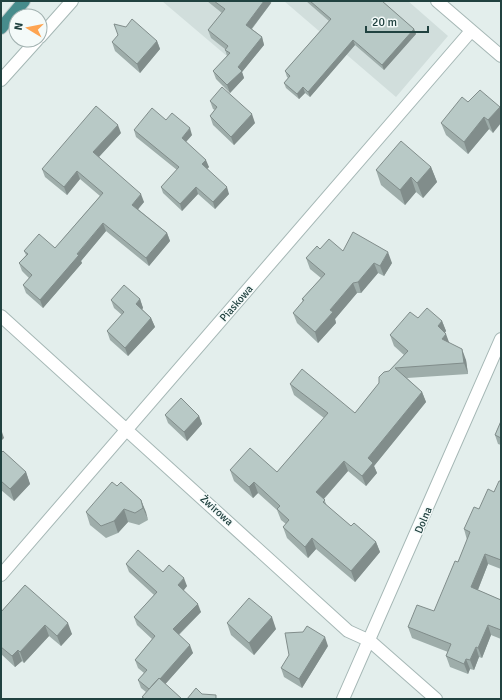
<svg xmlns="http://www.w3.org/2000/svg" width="502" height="700" font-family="Signika,sans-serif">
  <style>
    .built { fill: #d1dedc }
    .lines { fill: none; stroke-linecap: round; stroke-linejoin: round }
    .minor-casing { stroke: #a5b7b5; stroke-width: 14 }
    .trunk-casing { stroke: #c1caca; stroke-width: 14 }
    .minor { stroke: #fff; stroke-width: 12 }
    .trunk { stroke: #478c8c; stroke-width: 12 }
    .wall { fill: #9eadaa }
    .shaded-wall { fill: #818d8b }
    .building { fill: #b8c9c6; stroke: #818d8b }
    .labels { text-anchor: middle; stroke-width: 3; stroke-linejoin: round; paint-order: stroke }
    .street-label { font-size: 11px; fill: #214240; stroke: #f4faf9 }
  </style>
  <rect width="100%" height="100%" fill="#e3eeec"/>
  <path class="built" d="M162,1H273L228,57Z
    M284,1H408L448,36L396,97Z"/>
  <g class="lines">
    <g class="minor-casing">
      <path id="minor" d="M437,1L501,56
        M40,37L72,1
        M1,80L37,40
        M1,316L348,631L370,641L436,699
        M1,575L471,31
        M343,699L501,339"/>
    </g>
    <g class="trunk-casing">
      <path id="trunk" d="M1,28L24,1"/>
    </g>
    <use href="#minor" class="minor"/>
    <use href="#trunk" class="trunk"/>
  </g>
  <path class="wall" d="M207,1H270L271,3L252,29L262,37L264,45L242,72L244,78L230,93L216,79L213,71L227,56L225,49L211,38L208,30L222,13Z
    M306,1H382L414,29L416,34L384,70L355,45L310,97L305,93L299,99L286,88L284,83L288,78L287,77L285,71L329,21Z
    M157,41L160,49L140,73L115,51L112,42Z
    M210,101L255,123L234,145L213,125L210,116L215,110L213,109Z
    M468,102L501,109L493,133L489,129L468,154L446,135L441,123Z
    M166,120L192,135L186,142L209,167L207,169L229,194L215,209L198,194L182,211L163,193L161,187L177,170L136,137L134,130Z
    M121,133L99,157L144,202L138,209L167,233L170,241L149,266L106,231L81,261L82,263L43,308L26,293L23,285L29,278L22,271L19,263L26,255L24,251L55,248L100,196L80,179L67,195L45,177L42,169Z
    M431,167L437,182L423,198L416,192L405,205L381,185L376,170Z
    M320,249L343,251L392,263L384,276L378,273L361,293H357L335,319L336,323L318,343L297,323L293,313L303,302L302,299L321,278L310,269L306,258Z
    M140,299L143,308L142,309L151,318L155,327L128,356L110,340L107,331L122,315L114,308L111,300Z
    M418,318L442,321L446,331L445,333L449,343L466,360L468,374L407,378L422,392L426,402L374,466L377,473L366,486L348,471L324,499L327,506L351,526L376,542L380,552L355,582L316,549L308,558L287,538L283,527L286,524L281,520L277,510L258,493L253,498L234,481L230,470L277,472L324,418L294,395L290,384L355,413L389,371L404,355L394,346L390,335Z
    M165,415L199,416L202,424L187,441L168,423Z
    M501,421V445L498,444L495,435Z
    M1,453L26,472L30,484L14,501L1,490Z
    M501,481V569L488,564L478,590L501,600V639L491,635L482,658L479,657L474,670L470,669L468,674L450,667L446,656L448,652L412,638L408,627L434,611L458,562L467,540L464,529L479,509L494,492Z
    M117,486L141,500L148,520L139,525L128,522L118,533L106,538L90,525L86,512Z
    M126,564L163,572L187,586L183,590L201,612L179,635L193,653L165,684L182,699H143L142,697L146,692L141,688L138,680L144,673L138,668L135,660L152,639L137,625L134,617L154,595L129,572Z
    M25,585L72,634L61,646L49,636L24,663L22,661L15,667L1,654V612Z
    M227,623L276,629L254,655L231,635Z
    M328,646L302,688L284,677L281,668Z"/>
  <path class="shaded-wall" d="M264,1H270L271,3L249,32L246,25Z
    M414,29L416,34L384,70L382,65Z
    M262,37L264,45L242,72L244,78L230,93L227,85L238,67Z
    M353,40L355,45L310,97L308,92Z
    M157,41L160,49L140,73L137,64Z
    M303,87L305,93L299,99L297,94Z
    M500,107L501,109V123L493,133L488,120Z
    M252,114L255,123L234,145L231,137Z
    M484,117L489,129L468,154L464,142Z
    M118,125L121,133L96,160L93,152Z
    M190,128L192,135L184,144L182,138Z
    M206,160L209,167L205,171L202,164Z
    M431,167L437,182L423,198L417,183Z
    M77,171L80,179L67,195L64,187Z
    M411,177L416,192L405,205L400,190Z
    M196,187L198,194L182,211L180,204Z
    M227,187L229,194L215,209L213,202Z
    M141,194L144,202L135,213L132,205Z
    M103,223L106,231L81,261L82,263L43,308L40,300Z
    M167,233L170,241L149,266L146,258Z
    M388,252L392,263L384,276L380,266Z
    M374,263L378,273L361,293L358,282Z
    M353,283L357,293L335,319L336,323L318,343L315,332L330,310Z
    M140,299L143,308L139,313L136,304Z
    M151,318L155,327L128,356L125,348Z
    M442,321L446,331L441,337L438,326Z
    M446,334L450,345L442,339Z
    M462,349L466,360L468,374L464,363Z
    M422,392L426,402L374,466L377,473L366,486L362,476L368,458Z
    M199,416L202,424L187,441L184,432Z
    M2,432L4,438L1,441V433Z
    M344,461L348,471L320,503L316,492Z
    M26,472L30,484L14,501L10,489Z
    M254,482L258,493L253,498L249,487Z
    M141,500L146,512L148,520L143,508Z
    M124,509L128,522L118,533L114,521Z
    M312,538L316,549L308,558L305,547Z
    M376,542L380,552L355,582L351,571Z
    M485,554L488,564L475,597L471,587Z
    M184,578L187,586L181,594L178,585Z
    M198,604L201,612L176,637L173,629Z
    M272,617L276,629L254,655L249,643Z
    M68,623L72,634L61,646L57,636Z
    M45,625L49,636L24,663L20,652Z
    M488,625L491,635L482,658L478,648Z
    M325,637L328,646L302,688L299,679Z
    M190,645L193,653L153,698L150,690Z
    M476,647L479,657L474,670L470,660Z
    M18,650L22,661L15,667L12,656Z
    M466,659L470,669L468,674L464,664Z"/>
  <path class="building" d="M214,1H264L246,25L262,37L238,67L242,71L227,85L213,71L230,53L225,50L228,46L208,30L225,9Z
    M310,1H382L414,29L382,65L353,40L308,92L303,87L297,94L284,83L290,76L285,71L331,19Z
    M132,19L157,41L137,64L112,42L118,35L114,24L126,27Z
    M222,87L252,114L231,137L210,116L217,107L210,101Z
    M480,90L500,107L488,120L484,117L464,142L441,123L462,97L468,102Z
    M96,106L118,125L93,152L141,194L132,205L167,233L146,258L103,223L77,254L79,255L40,300L23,285L32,275L19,263L28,254L24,251L39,234L55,248L103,193L77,171L64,187L42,169Z
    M152,108L166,120L172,113L190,128L182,138L206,160L202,164L227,187L213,202L196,187L180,204L161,187L179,167L134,130Z
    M401,141L431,167L417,183L411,177L400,190L376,170Z
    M353,232L388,252L380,266L374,263L358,282L353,283L330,310L333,312L315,332L293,313L304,300L302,299L325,274L306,258L317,246L320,249L329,239L343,251Z
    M124,285L140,299L136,304L151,318L125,348L107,331L124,312L111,300Z
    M427,308L442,321L438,326L446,334L442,339L462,349L464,363L395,368L422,392L368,458L373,463L362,476L344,461L316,492L325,500L323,502L351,526L354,523L376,542L351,571L312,538L305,547L283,527L289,520L277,509L280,506L254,482L249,487L230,470L250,448L277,472L328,413L290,384L302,369L355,413L379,383V377L384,372L389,371L408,351L390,335L410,312L418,318Z
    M181,398L199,416L184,432L165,415Z
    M501,421V438L495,435Z
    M3,451L26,472L10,489L1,481V453Z
    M499,481H501V560L485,554L471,587L501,600V630L488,625L478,648L476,647L470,660L466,659L464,664L446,656L451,644L408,627L417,605L434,611L455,561L458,562L470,532L464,529L474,507L479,509L488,489L494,492Z
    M112,482L117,486L121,482L141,500L143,508L135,513L124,509L114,521L101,526L86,512Z
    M138,550L163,572L169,565L184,578L178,585L198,604L173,629L190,645L160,679L159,678L149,689L138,680L147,670L135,660L155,636L134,617L157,592L126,564Z
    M25,585L68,623L57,636L45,625L20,652L18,650L12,656L1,647V612Z
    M249,598L272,617L249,643L227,623Z
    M307,626L325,637L299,679L281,668L289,655L285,633L303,632Z
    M159,678L182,699H145L142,697Z
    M196,688L202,694L216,695V699H187Z"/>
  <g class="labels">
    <g class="street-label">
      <text transform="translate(236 303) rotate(-49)" y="4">Piaskowa</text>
      <text transform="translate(217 510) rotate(42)" y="4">Żwirowa</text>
      <text transform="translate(423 520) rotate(-67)" y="4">Dolna</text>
    </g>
  </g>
  <rect width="502" height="700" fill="none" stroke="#214240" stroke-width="4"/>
  <g transform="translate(28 28) rotate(280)"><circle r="19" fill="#f4faf9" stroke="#a0b0af"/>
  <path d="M0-3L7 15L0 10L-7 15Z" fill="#fea451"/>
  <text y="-6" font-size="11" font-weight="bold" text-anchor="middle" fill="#214240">N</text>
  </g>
  <path d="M366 26v6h62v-6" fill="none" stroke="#214240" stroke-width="2"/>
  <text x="372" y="26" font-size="12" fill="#214240" stroke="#f4faf9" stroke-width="3" paint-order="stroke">20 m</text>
</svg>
